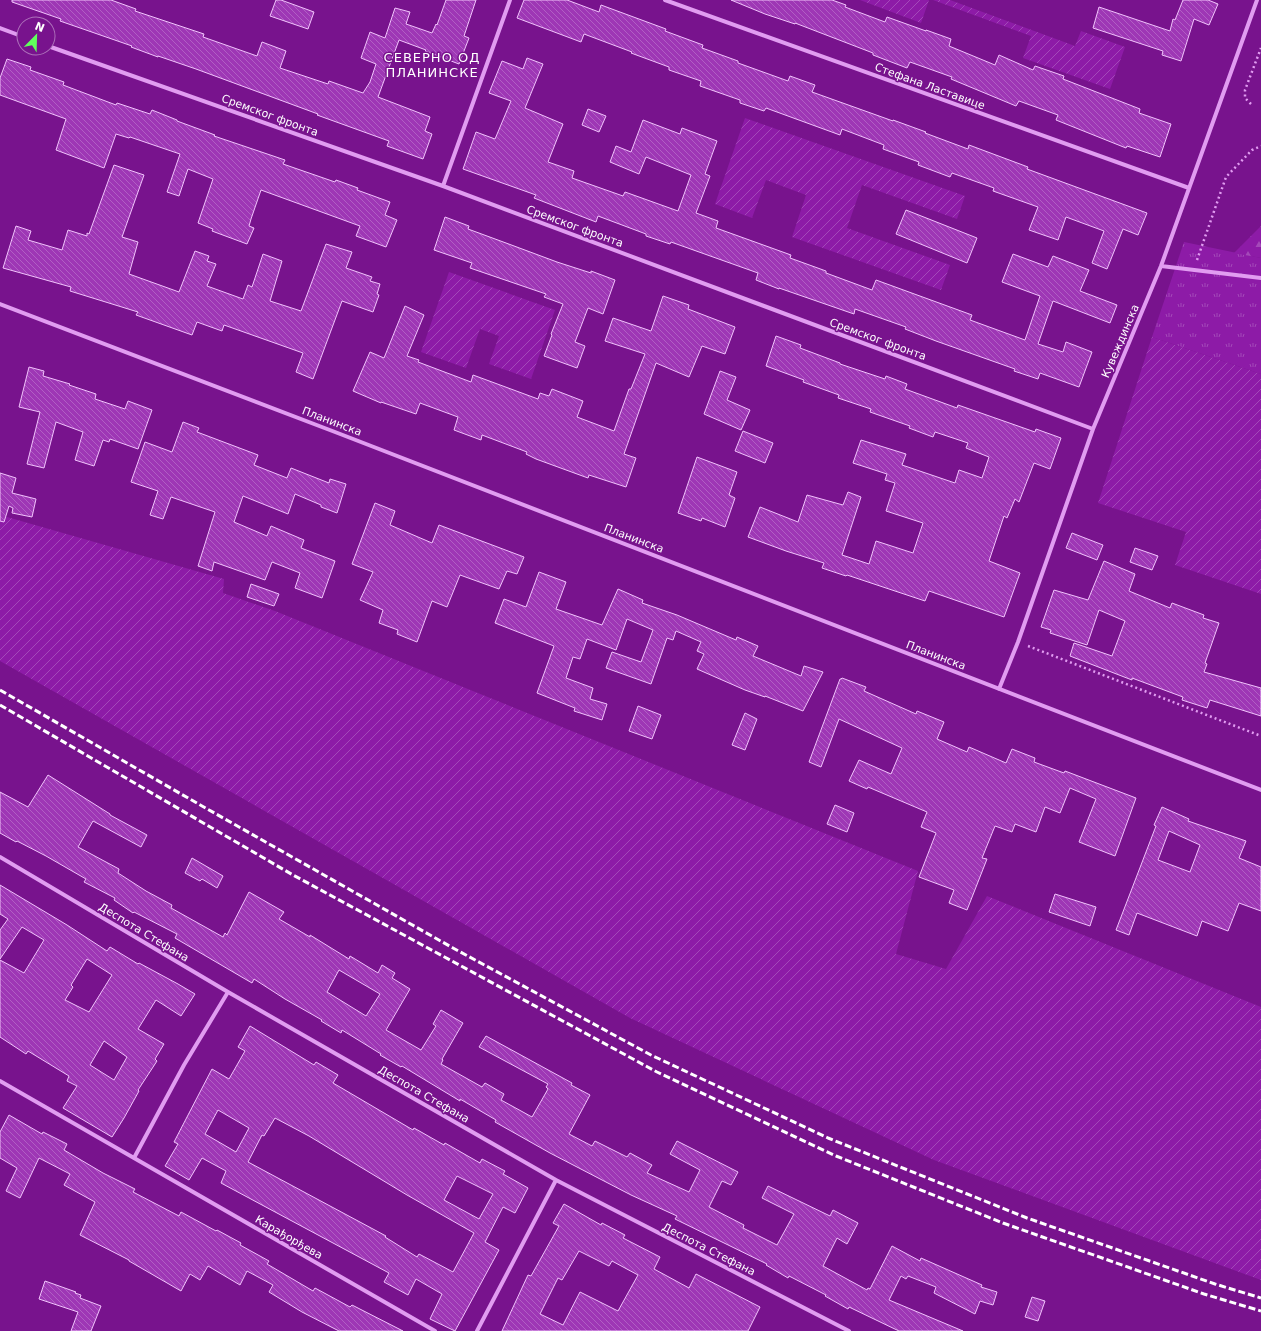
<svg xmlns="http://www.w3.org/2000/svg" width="1261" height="1331" font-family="'DejaVu Sans',sans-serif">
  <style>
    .grass { fill: url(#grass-tufts) }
    .forest { fill: url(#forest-firs) }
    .garden { fill: url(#garden-furrows) }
    .building { fill: url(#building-back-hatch); stroke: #f1c3fc; fill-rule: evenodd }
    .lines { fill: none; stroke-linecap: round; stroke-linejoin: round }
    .path { stroke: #e19cf1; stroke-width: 2.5; stroke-dasharray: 2 3; stroke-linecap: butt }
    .street { stroke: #e19cf1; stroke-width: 4 }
    .rail { stroke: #fff; stroke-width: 3; stroke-dasharray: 7 3; stroke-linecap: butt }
    .labels { text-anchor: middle; stroke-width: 3; stroke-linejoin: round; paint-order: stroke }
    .street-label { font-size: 11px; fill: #fff; stroke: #78138d }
    .quarter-label { font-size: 13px; letter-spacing: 1px; fill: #fff; stroke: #78138d }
  </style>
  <defs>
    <pattern id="grass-tufts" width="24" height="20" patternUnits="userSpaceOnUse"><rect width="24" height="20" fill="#8d1ba7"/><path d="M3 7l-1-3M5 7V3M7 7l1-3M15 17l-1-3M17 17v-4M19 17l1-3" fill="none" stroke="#a449b9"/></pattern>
    <pattern id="forest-firs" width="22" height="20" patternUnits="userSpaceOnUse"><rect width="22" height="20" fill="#8d1ba7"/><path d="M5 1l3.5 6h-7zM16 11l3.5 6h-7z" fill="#a449b9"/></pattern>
    <pattern id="garden-furrows" width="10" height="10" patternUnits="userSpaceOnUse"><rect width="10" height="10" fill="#8d1ba7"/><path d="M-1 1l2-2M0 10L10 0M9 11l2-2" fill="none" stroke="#a449b9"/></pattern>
    <pattern id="building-back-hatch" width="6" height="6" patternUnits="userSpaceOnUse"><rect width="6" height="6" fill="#9e37b5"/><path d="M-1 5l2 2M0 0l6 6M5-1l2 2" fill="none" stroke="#b15fc4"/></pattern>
  </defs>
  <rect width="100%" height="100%" fill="#78138d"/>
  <path class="grass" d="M1184,242L1261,258V374L1152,337Z"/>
  <path class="forest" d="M1261,226V258L1234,253Z"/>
  <path class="garden" d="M860,0H929L921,23Z
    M933,0H950L1075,46L1081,31L1125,47L1110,89L1023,58L1031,36Z
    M745,118L965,196L957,219L862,185L847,228L950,265L941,290L792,237L806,195L766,180L752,218L715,204Z
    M449,272L555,310L531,379L489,364L499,336L480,329L466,368L421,352Z
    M1152,337L1261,374V594L1175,565L1186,532L1098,503Z
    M0,515L224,579L223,593L275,611L918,871L896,954L946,969L987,896L1261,1007V1280L934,1160L630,1018L0,661Z"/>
  <path class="building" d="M12,0H111L136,9L135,11L204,34L203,37L257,56L262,42L286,51L280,68L328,84L329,81L363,93L370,82L376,64L361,58L370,32L385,38L395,8L410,12L406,24L432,33L436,24L437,25L446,0H476L464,36L469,38L459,64L425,51L426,50L399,40L378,97L430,117L425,131L432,134L423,159L387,146L389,141L317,115L318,114L196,69L158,56V57L131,47L132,46L60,21L61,19L12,2Z
    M276,0H281L314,12L308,29L270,16Z
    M524,0H567L599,12L601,5L666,29L665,31L703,45L702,48L738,61V63L788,81L790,76L815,85L812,92L893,121V120L926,132L925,133L968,149L969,145L1028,167L1027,169L1147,213L1138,235L1123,229L1107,269L1092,263L1104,231L1066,217L1058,240L1029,230L1038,207L993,191L994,188L952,173L950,177L918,165L919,162L883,149L884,145L842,129L840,135L766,108L764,111L740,103V100L700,86L701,81L669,70V67L631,53L632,52L584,34L581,42L517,18Z
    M731,0H832L846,5L845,7L885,22L887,17L926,31V30L951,39L949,46L995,65L999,55L1033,70L1035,66L1064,76L1063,79L1140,109L1139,113L1171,124L1160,157L1127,146L1126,148L1056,120L1058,115L1019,101L1016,106L951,79L952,77L910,62L907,68L873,55V53L795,23V24L765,14Z
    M1183,0H1208L1218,4L1209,25L1194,19L1181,61L1162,55L1163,51L1093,28L1099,7L1170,31L1173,19L1175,20Z
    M527,58L543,64L525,108L563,124L548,162L574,171L572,178L623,196L625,192L678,211L691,175L646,157L639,174L610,162L616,146L631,152L643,120L680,134L682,128L717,141L705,174L710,176L696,213L718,221L716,228L791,255L790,258L826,271V273L872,290L876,280L972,315L970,320L1025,340L1040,296L1002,282L1013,254L1048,267L1053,256L1089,270L1080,291L1117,305L1110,323L1053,301L1038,344L1063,352L1066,342L1092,352L1079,387L1040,373L1038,379L1014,371L1015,369L936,341L905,329L906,327L855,309L854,314L779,288V289L756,280L758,273L671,242L670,244L646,236V234L598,216L596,222L534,198L536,195L463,169L476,132L495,139L511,101L489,93L502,61L523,69Z
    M7,59L31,67L30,70L64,82L63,85L116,105L117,103L150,114L152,110L177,120V121L215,135L214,136L285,160L283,164L335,182L336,180L358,188L357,190L390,202L385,215L397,220L386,247L356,236L360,226L261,190L251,219L249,226L254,228L247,244L212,231L213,229L198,223L213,179L188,169L179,196L167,192L180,154L130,137L129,138L116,134L104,168L56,150L66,119L0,95V78Z
    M588,109L606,116L599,132L582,125Z
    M114,165L144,175L122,237L138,242L129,274L179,292L195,251L209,256L207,261L216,264L207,286L243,299L248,285L252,287L263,254L282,261L270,301L301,311L326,244L352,252L346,268L372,277L370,281L380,284L377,294L379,295L373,312L342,301L313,379L296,372L303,353L224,325L222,331L197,322L192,335L136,315L138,312L70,291L71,287L3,268L16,226L31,231L28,240L62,250L68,230L87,236V233L89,234Z
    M906,210L977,238L967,263L896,234Z
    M445,217L469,226L468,229L506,243L557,262L591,273V271L615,280L603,314L588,308L575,342L585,346L577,368L544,356L552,335L551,334L563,304L544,297L546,294L470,268L472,263L434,250Z
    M663,296L689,305L688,309L735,327L725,354L702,346L689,377L656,363L624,454L636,458L626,487L589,475L588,478L536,459L526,454L527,452L482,435L481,440L454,430L458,417L420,403L416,414L381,402V403L353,391L370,352L384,358L405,306L424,315L407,356L419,360L418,362L471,382L473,375L538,399L540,393L549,396L552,389L583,401L577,417L614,431L629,389H631L645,354L605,341L613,318L651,331Z
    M776,336L801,345L800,348L840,363V364L885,379L886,376L907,384L905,389L957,408L958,405L1035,432L1036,429L1061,438L1050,469L1034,463L1019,502L1015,499L1007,518L1004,516L989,561L1020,573L1004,617L929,591L925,601L847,575L846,576L822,568L824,563L786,551L748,537L760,507L798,522L807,495L843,505L848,492L861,497L842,555L869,564L876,541L913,553L923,523L886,511L895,483L885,480L887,474L853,463L861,440L906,454L902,465L955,483L959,470L982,478L989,457L966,448L968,443L935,432L933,437L909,428L910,426L870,412L871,409L838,398L839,395L803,382L804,380L766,366Z
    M29,367L44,371L43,376L70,384L69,385L96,394L95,399L125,409L128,401L152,410L138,449L110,439L109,442L103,440L94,466L75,460L83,432L56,422L44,468L27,464L40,412L19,407Z
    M720,371L736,377L727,400L750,410L741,430L704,414Z
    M183,422L199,428L197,432L258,455L254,465L287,478L291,468L329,483L330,479L346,484L337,513L321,507V505L295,494L288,514L243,496L234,522L267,536L271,526L304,540L301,548L335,561L322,598L295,588L300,573L272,562L265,580L214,562L212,571L198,566L215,512L171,497L163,519L150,515L158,491L131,482L145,442L172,452Z
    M743,431L773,443L765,463L735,451Z
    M697,457L737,472L729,495L735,498L725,527L702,518L701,521L678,513Z
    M0,473L16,478L12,493L36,499L32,517L12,513L13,508L9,506L4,522L0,521Z
    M375,503L395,511L390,525L432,543L439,525L524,557L517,574L507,571L499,589L460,575L447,607L432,601L417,642L397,634L398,630L379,623L383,610L360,600L373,572L352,564Z
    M1072,533L1103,545L1097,560L1066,548Z
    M1135,548L1158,556L1152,570L1130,562Z
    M1104,561L1135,574L1129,591L1170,608L1172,603L1204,615L1203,618L1219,623L1205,663L1207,664L1204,672L1261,688V716L1210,700L1207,708L1182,700L1183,697L1132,678V680L1070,656L1074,643L1112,656L1125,621L1099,610L1087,645L1050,633L1051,630L1041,627L1054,590L1088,600Z
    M539,572L566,582L556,609L602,625L618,589L643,600L642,603L677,615L736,640L737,637L758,646L753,656L801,676L804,666L823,672L803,711L765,696V697L745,690L697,669L704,654L697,651L701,642L676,631L673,640L667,638L651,684L606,668L612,652L641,662L653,630L627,619L616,650L587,639L580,659L573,657L566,678L593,688L590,699L607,704L602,720L574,711L575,708L537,693L554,646L495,623L504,599L526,607Z
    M251,584L279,594L274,606L247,597Z
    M842,678L866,687L864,691L916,714L917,711L944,722L937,739L967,752L969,747L1006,763L1012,749L1035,758L1034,762L1064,773L1065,771L1136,798L1115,856L1079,842L1096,799L1070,788L1060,813L1045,807L1036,832L1015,824L1012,832L995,826L982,858L987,859L967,910L949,903L954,890L919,877L936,833L921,827L927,812L868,787L867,789L849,781L859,760L891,774L902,748L839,719L821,767L809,762L840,679H841Z
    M638,706L661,715L652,739L629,731Z
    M745,713L757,719L745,750L732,745Z
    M48,775L110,814V815L147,835L141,847L93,821L78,847L119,869L118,873L146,891L172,905L171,908L223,937L225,933L227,935L249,892L284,912L279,919L310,937V935L349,959L350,956L378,973L382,965L395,973L392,978L410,989L386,1030L421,1050L436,1026L433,1024L441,1010L463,1023L442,1059L443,1060L441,1064L482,1087L485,1083L504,1094L501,1100L532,1117L548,1089L546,1087L548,1084L479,1047L486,1036L572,1083L571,1085L590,1095L569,1134L592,1146L595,1141L627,1157L630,1153L652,1165L647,1173L689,1192L700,1170L670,1154L677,1141L738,1172L731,1185L722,1181L709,1207L744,1225L743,1228L777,1245L794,1214L762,1198L768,1186L830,1216L833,1210L858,1223L847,1244L837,1238L823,1266L867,1290L868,1288L870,1289L892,1246L920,1261L921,1258L982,1285L981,1287L997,1292L993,1305L980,1301L975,1314L934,1293L936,1287L908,1276L906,1279L901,1276L889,1300L963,1331H899L849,1307L848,1309L825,1296L826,1295L789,1276L788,1278L766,1265L767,1264L675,1219L677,1216L631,1195L550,1153L495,1122L496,1120L460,1099V1101L402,1066L401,1067L380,1055L381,1054L342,1030L341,1033L321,1021L322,1020L285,999L254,979L252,983L175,938L177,934L134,912L133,913L114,900L115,898L84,882L86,879L46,856L17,841L16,842L0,833V792L28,807ZM339,970L380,994L366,1016L327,992Z
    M835,805L854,813L847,832L827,824Z
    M1162,807L1189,819L1188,821L1246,841L1239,858L1261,867V911L1239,903L1228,931L1202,921L1197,936L1137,913L1129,935L1116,930L1156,826L1154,825ZM1169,831L1200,845L1190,872L1158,860Z
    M192,858L223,876L217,888L202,879L200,881L185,873Z
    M0,885L67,925L107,951L110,947L138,964L139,963L178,984L195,994L181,1016L156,1000L138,1029L164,1044L155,1059L157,1061L138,1090L139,1091L124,1118L112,1137L63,1108L77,1086L67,1081L69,1076L28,1051L26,1054L0,1037V960L24,973L44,940L22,927L0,959V930L8,919L0,914ZM87,959L112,975L89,1012L65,1000L73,987L71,985ZM104,1041L127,1057L114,1080L90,1065Z
    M1055,894L1096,907L1090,926L1049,912Z
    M250,1026L314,1065L316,1062L338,1075L333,1083L413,1130L414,1128L444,1145L445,1143L480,1163L482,1159L505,1171L503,1174L528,1188L515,1213L503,1207L485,1242L499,1250L455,1331L430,1319L442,1294L416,1279L408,1295L384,1282L389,1273L221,1183L226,1171L202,1158L189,1180L165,1166L178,1144L174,1142L212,1069L229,1079L245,1051L238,1047ZM218,1110L249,1128L236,1152L205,1134ZM275,1118L309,1136L407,1195L474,1233L453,1272L419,1254L417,1257L385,1237L386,1236L248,1162L262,1135L264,1136ZM457,1176L493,1194L479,1219L444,1200Z
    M9,1115L42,1134L43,1132L67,1144L64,1150L103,1173L135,1189L133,1192L179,1216L181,1212L216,1231L217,1230L241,1243L240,1245L269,1261L267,1264L313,1291L315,1288L350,1307L352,1305L403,1331H339L302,1312L269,1292L273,1285L247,1271L240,1285L208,1266L200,1280L190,1274L181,1291L129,1261V1260L80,1235L95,1202L64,1185L70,1174L39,1158L20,1198L6,1191L17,1168L0,1158V1132Z
    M564,1204L601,1225L602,1223L625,1235L623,1238L660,1257L654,1269L689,1288L696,1274L760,1307L748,1331H502L528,1275L531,1276L559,1226L553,1223ZM579,1251L609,1266L612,1261L638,1275L618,1311L580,1292L563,1325L540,1314L558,1278L562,1280Z
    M45,1281L76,1292L75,1293L81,1295L80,1298L101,1306L91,1331H71L78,1312L39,1299Z
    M1032,1297L1045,1301L1038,1321L1025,1317Z"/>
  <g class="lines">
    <path class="path" d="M1251,104L1245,98V90L1261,48
      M1197,260L1226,177L1252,150L1261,146
      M1028,646L1261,736"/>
    <path class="street" d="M665,0L1189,188
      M0,28L24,37
      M48,46L443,186L1093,429
      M443,186L510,0
      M1161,266L1261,278
      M0,304L335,432L1261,790
      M999,689L1018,642L1093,429L1161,266L1257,0
      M0,857L228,992L556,1180L849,1331
      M0,1081L435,1331
      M134,1158L184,1065L228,992
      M477,1331L556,1180"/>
    <path class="rail" d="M0,690L202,806L453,948L651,1055L828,1138L1027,1218L1215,1284L1261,1298
      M0,705L293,875L657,1072L836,1156L1003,1223L1204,1294L1261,1311"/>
  </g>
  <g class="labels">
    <g class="street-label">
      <text transform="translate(930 86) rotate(20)" y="4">Стефана Ластавице</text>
      <text transform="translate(270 115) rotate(20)" y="4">Сремског фронта</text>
      <text transform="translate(575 226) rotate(20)" y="4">Сремског фронта</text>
      <text transform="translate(878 339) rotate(20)" y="4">Сремског фронта</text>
      <text transform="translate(1120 341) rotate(-67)" y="4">Кувеждинска</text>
      <text transform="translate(332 421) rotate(21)" y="4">Планинска</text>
      <text transform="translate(634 538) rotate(21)" y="4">Планинска</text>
      <text transform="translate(936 655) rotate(21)" y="4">Планинска</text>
      <text transform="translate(144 932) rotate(31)" y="4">Деспота Стефана</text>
      <text transform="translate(424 1094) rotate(30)" y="4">Деспота Стефана</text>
      <text transform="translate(289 1237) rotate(30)" y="4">Карађорђева</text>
      <text transform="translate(709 1249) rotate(27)" y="4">Деспота Стефана</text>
    </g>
    <g class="quarter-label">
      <text x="432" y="62">СЕВЕРНО ОД<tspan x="432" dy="15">ПЛАНИНСКЕ</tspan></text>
    </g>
  </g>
  <g transform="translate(36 36) rotate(23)"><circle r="19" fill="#78138d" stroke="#ae71bb"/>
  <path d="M0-3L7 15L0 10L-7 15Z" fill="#61ff5c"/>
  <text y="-6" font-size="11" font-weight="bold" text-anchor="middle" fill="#ffffff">N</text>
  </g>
</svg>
